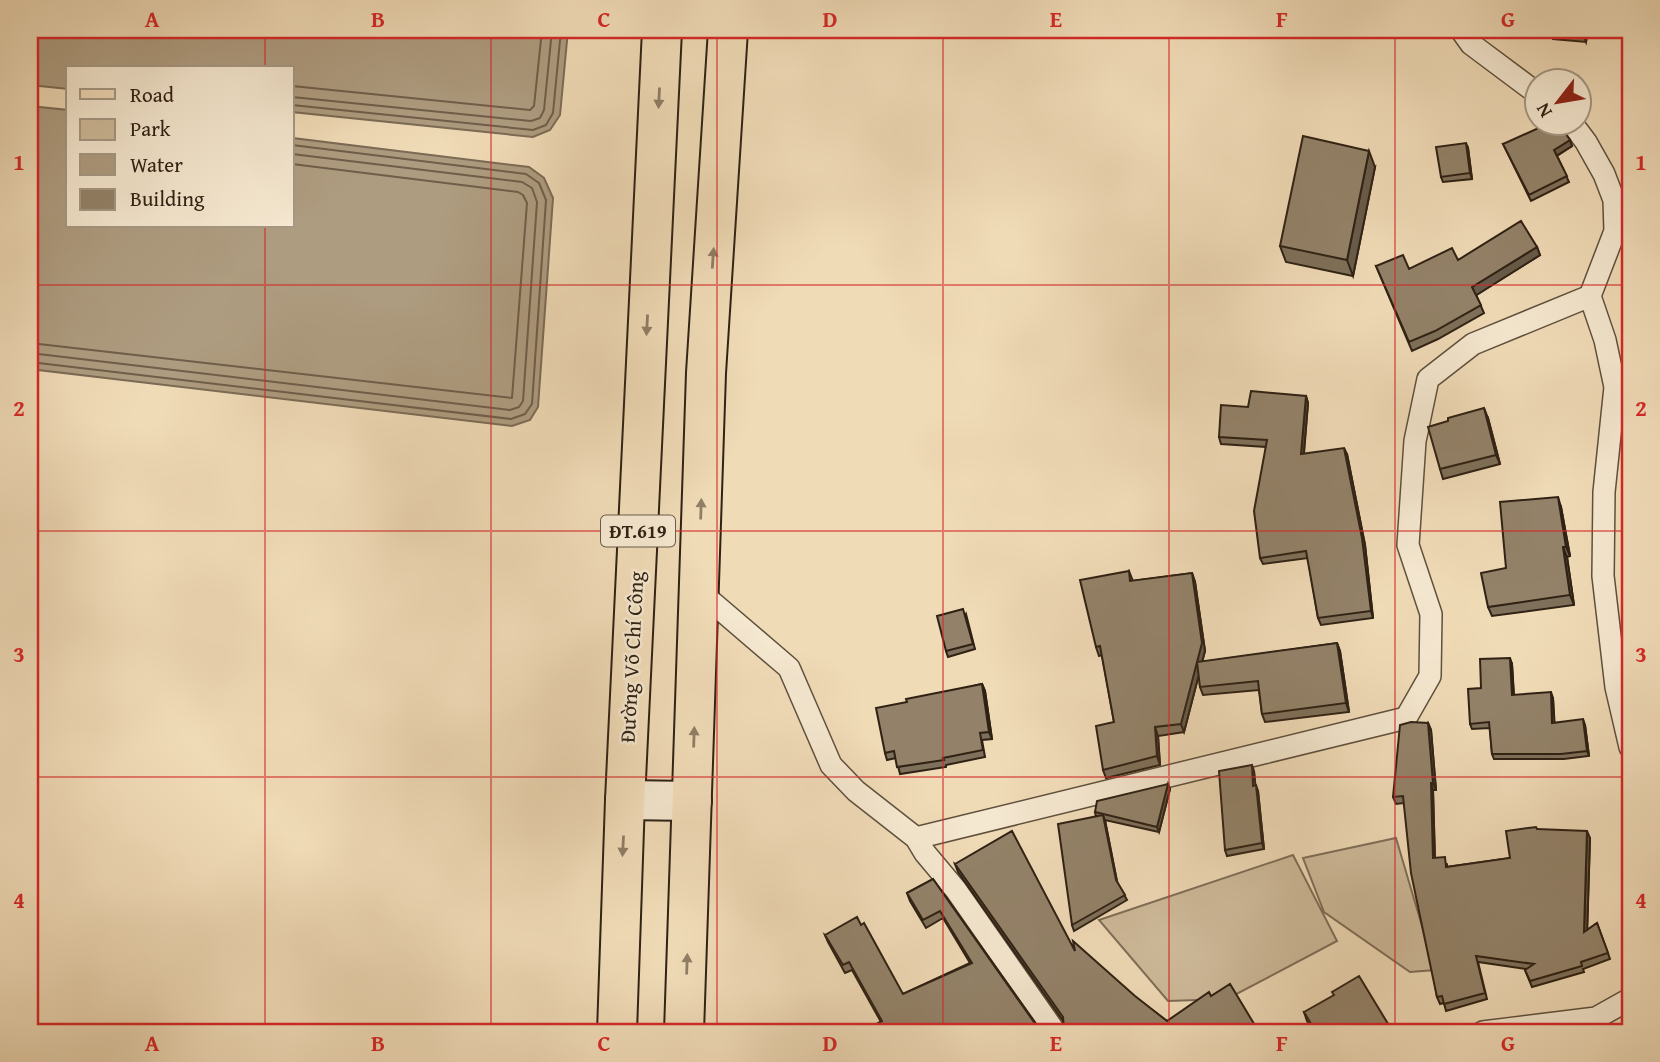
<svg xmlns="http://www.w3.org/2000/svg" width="1660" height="1062" font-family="'Gentium Book Plus',serif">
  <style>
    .green { fill: #cfbb9b; stroke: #7f6e58; stroke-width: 2 }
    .water { fill: #ae9c80; stroke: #7b6b55; stroke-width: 2 }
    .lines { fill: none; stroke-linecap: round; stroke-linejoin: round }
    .shore { stroke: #6e5e4a; stroke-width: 2 }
    .lane-casing { stroke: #5f503d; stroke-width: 24 }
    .secondary-casing { stroke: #2f2114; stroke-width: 42 }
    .primary-casing { stroke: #2f2114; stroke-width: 42 }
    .lane { stroke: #f5e8d0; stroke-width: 21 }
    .secondary { stroke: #f5e8d0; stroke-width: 38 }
    .primary { stroke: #f0dbb7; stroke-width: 38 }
    .wall { fill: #7e705a; stroke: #2f2114; stroke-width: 2 }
    .shaded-wall { fill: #675b4a; stroke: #2f2114; stroke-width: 2 }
    .building { fill: #938269; stroke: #2f2114; stroke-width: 2 }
    .oneway { fill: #907e66 }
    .grid { fill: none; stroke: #d62828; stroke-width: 2; stroke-opacity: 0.55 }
    .labels { text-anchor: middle; stroke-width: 5; stroke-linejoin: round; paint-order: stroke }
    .shield { fill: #f5e8d0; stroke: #6a5d4c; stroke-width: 2 }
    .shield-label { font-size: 19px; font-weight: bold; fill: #2f2114 }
    .street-label { font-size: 21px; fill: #2f2114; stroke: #f5e8d0 }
    .neatline { fill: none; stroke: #d62828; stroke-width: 2.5 }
    .grid-label { font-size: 23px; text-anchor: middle; font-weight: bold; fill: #d62828 }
  </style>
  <rect width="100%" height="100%" fill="#f0dbb7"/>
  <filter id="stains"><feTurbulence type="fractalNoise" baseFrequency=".00286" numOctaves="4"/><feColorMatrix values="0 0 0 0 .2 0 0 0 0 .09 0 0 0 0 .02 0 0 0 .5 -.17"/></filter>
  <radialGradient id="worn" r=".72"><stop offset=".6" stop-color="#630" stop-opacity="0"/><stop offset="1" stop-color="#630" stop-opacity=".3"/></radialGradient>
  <path class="green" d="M1396,838L1435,970L1410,972L1324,912L1303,858Z
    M1293,855L1337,941L1227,999L1168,1001L1099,920Z"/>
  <path class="water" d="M30,30H568L560,115L550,130L533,137L292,112V68H68V89L30,85Z
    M30,106L68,110V226H292V138L529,167L544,178L553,198L538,407L530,420L512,426L30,369Z"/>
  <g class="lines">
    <path class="shore" d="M292,86L530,110L534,106L542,30
      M292,97L531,121L540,118L544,110L552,30
      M292,105L533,130L546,125L553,113L561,30
      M30,343L512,398L527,203L523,195L518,192L292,164
      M30,353L510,410L519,407L523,401L537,202L532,188L522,182L292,154
      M30,362L511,419L525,414L532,404L546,200L539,183L526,174L292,145"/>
    <g class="lane-casing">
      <path id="lane" d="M1461,30L1471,44L1538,94
        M1571,122L1586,142L1604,174L1614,200L1615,231L1590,296L1605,340L1615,387L1604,492L1603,576L1616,687L1630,747
        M699,591L789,668L831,765L856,791L916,838
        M1055,1032L956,890L925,853L916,838L1406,718L1430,676L1431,614L1408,545L1415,441L1428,379L1473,344L1590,296
        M1483,1032L1596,1018L1630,999"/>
    </g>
    <g class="secondary-casing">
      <path id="secondary" d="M625,800L692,801"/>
    </g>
    <g class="primary-casing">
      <path id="primary" d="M617,1032L625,800L662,30
        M684,1032L706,373L728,30"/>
    </g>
    <use href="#lane" class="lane"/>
    <use href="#secondary" class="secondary"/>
    <use href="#primary" class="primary"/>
  </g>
  <path class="wall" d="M1549,30H1588L1586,42L1553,39Z
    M1570,140L1572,146L1557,156L1569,182L1531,201L1503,144Z
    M1468,148L1472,179L1443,182L1441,177Z
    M1375,167L1353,276L1286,262L1280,246Z
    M1537,247L1540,255L1476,295L1484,313L1438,339L1412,351L1376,266L1409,269Z
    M1306,396L1308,403L1304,454H1347L1365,545L1373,618L1321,625L1318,618L1308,558L1263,564L1260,558L1266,447L1221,444L1219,437Z
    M1488,418L1500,464L1443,479L1440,469Z
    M1561,507L1570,556L1567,557L1574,605L1492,616L1488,607L1506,568Z
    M1129,571L1133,581L1192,573L1195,582L1205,651L1202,662L1337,643L1340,651L1349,712L1265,722L1262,714L1259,690L1203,695L1200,687L1199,674L1184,732L1158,736L1160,765L1106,778L1103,770L1114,722L1102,655L1099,656L1096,647Z
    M966,614L975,649L948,657L946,651Z
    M1512,664L1514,695L1553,698L1554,723L1585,725L1589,756L1564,759H1494L1492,754L1490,728L1472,729L1470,724L1481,688Z
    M982,684L985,691L992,739L982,740L985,757L946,765V767L900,774L896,758L887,760L885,753L907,702Z
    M1428,723L1431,730L1436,790H1433L1435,858L1447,864V867L1510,858L1537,829L1590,838L1587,930L1597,923L1610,959L1583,969L1584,972L1532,987L1525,970L1526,969L1478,962L1487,999L1446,1011L1444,1003L1440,1004L1437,997L1404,803L1396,804L1393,797Z
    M1254,771L1255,785L1258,791L1264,849L1227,856L1225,850Z
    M1168,784L1170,789L1159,832L1105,820L1117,882L1127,900L1074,931L1072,925L1096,817L1095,812Z
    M955,864L1167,1021L1211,996L1259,1032L1064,1029L1063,1021L958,872Z
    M933,879L1042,1032L881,1022L852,970L845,973L828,942L825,935L903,994L970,963L943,918L926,928L910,901L907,893Z
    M1304,1012L1393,1032H1314L1307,1021Z"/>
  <path class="shaded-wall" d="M1583,30H1588L1586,42L1582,32Z
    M1570,140L1572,146L1556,156L1554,150Z
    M1466,143L1468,148L1472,179L1470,173Z
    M1369,151L1375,167L1353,276L1347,260Z
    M1537,247L1540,255L1475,296L1472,287Z
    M1306,396L1308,403L1303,461L1301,454Z
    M1484,408L1488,418L1500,464L1496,455Z
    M1344,448L1347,454L1365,545L1373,618L1371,611Z
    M1558,497L1561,507L1570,556L1566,547Z
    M1563,547L1567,557L1574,605L1570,595Z
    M1192,573L1195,582L1205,651L1184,732L1181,724Z
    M1337,643L1340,651L1349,712L1346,703Z
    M1510,658L1512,664L1514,700L1512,695Z
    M982,684L985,691L992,739L989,732Z
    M1551,692L1553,698L1555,729L1552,723Z
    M1583,719L1585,725L1589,756L1587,751Z
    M1428,723L1431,730L1436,790L1433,783Z
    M1155,727L1158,736L1160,765L1157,756Z
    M1252,765L1254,771L1256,791L1253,786Z
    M1431,783L1433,790L1435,865L1433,858Z
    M1168,784L1170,789L1159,832L1157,827Z
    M1256,785L1258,791L1264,849L1262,843Z
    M1103,815L1105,821L1118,886L1116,880Z
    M1587,831L1590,838L1587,938L1584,932Z"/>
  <path class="building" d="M1562,30H1583L1582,32Z
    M1552,122H1558L1570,140L1554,150L1567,176L1529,195L1503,144Z
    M1303,136L1369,151L1347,260L1280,246Z
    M1466,143L1470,173L1441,177L1436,147Z
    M1521,221L1537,247L1472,287L1481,305L1435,331L1409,342L1376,266L1403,255L1409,269L1452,248L1458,260Z
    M1251,391L1306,396L1301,454L1344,448L1362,538L1371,611L1318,618L1306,551L1260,558L1254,511L1267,440L1219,437L1221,405L1248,407Z
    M1484,408L1496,455L1440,469L1428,427L1448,421V418Z
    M1558,497L1566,547H1563L1570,595L1488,607L1481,573L1506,568L1500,502Z
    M1129,571L1130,581L1192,573L1202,643L1181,724L1155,727L1157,756L1103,770L1096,726L1114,722L1100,646L1096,647L1080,580Z
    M963,609L973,644L946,651L937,616Z
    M1337,643L1346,703L1262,714L1258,681L1200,687L1197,662Z
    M1510,658L1512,695L1551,692L1552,723L1583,719L1587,751L1561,754H1492L1489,722L1470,724L1468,689L1481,688L1480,659Z
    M982,684L989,732L980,733L983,750L943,758L944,760L897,767L894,751L885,753L876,708L907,702L906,699Z
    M1411,722L1428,723L1433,783H1431L1433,858L1445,857L1446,867L1510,858L1506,831L1536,827L1537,829L1587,831L1584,932L1597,923L1608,953L1581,962L1582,966L1530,981L1525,970L1534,964L1476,956L1485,993L1444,1004L1442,996L1437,997L1411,873L1403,796L1393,797L1400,725Z
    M1252,765L1253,786L1256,785L1262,843L1225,850L1219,771Z
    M1168,784L1157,827L1095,812L1097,801Z
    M1103,815L1116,880L1125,895L1072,925L1058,824Z
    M1012,831L1075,951L1073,941L1135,996L1167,1021L1209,992L1211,996L1230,984L1259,1032H1062L1064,1029L1063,1017L955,864Z
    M933,879L1041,1032H1042H862L882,1021L849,962L843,965L825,935L857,917L861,925L864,923L903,994L972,963L940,911L923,920L907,893Z
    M1359,976L1393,1032H1316L1304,1012L1334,995L1332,992Z"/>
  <defs><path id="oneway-solid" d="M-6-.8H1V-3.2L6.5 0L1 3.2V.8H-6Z" transform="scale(1.75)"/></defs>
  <g class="oneway">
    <use href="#oneway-solid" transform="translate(659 98) rotate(93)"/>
    <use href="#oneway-solid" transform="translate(713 258) rotate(-86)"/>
    <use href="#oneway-solid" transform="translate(647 325) rotate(93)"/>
    <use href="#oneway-solid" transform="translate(701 509) rotate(-88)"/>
    <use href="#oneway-solid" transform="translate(694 737) rotate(-88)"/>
    <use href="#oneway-solid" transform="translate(623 846) rotate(93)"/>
    <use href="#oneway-solid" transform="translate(687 964) rotate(-88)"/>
  </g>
  <path class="grid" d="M265,30V68M491,30V1032M717,30V1032M943,30V1032M1169,30V1032M1395,30V1032M265,226V1032M30,285H1630M30,531H1630M30,777H1630"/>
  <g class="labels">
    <rect class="shield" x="601" y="515.5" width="74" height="31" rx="5"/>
    <g class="shield-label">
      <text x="638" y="538">ĐT.619</text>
    </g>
    <g class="street-label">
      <text transform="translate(632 657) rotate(-87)" y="7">Đường Võ Chí Công</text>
    </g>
  </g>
  <rect width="1660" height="1062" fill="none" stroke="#f0dbb7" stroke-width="77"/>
  <rect x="66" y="66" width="228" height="161" fill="#f5e8d0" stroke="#a69885" stroke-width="2"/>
  <rect x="80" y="89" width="35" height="10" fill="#f0dbb7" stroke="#a69885" stroke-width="2"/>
  <text x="130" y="102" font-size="21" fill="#2f2114">Road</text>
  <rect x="80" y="119" width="35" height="21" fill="#cfbb9b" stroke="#a69885" stroke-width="2"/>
  <text x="130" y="136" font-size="21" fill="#2f2114">Park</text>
  <rect x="80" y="154" width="35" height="21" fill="#ae9c80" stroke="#a69885" stroke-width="2"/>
  <text x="130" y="172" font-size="21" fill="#2f2114">Water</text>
  <rect x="80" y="189" width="35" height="21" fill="#938269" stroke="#a69885" stroke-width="2"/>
  <text x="130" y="206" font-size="21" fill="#2f2114">Building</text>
  <g transform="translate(1558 102) rotate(239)"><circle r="33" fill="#f5e8d0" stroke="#a69885" stroke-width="2"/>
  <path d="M0-5L12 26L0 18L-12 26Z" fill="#8f2418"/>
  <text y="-10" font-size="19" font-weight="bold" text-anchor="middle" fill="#2f2114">N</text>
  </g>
  <rect x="38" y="38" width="1584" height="986" class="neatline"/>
  <g class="grid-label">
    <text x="152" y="27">A</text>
    <text x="378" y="27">B</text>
    <text x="604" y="27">C</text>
    <text x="830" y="27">D</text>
    <text x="1056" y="27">E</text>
    <text x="1282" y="27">F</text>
    <text x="1508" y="27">G</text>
    <text x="19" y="170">1</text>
    <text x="1641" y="170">1</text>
    <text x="19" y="416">2</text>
    <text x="1641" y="416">2</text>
    <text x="19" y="662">3</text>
    <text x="1641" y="662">3</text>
    <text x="19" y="908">4</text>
    <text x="1641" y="908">4</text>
    <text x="152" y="1051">A</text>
    <text x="378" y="1051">B</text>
    <text x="604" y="1051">C</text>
    <text x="830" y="1051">D</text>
    <text x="1056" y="1051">E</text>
    <text x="1282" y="1051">F</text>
    <text x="1508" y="1051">G</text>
  </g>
  <rect width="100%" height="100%" filter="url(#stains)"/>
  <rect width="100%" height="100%" fill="url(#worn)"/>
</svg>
